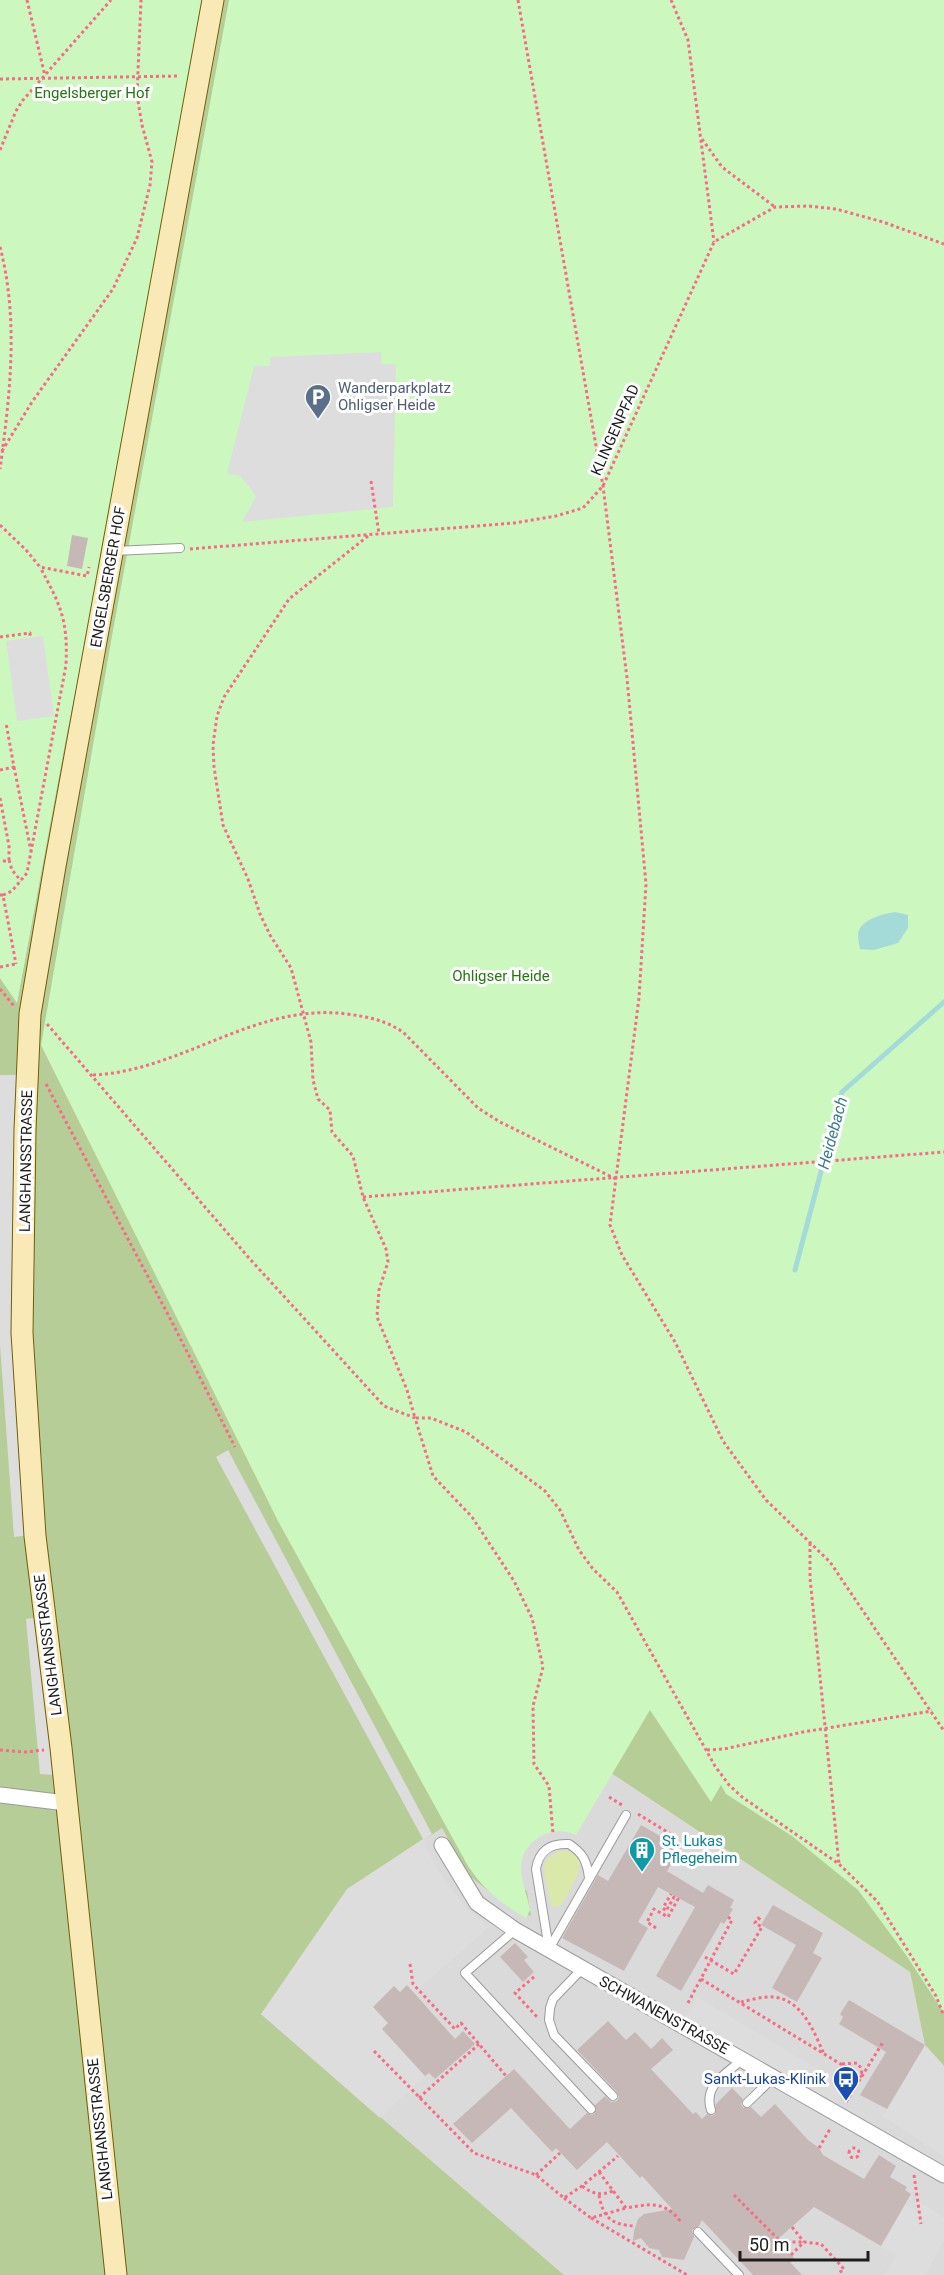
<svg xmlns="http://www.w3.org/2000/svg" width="944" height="2275" font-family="Roboto,sans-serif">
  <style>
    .residential { fill: #dbdada }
    .grass { fill: #dae8a9 }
    .forest { fill: #b7cd98 }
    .park { fill: #ccf8c0 }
    .parking { fill: #ddd }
    .water { fill: #a4dbd8 }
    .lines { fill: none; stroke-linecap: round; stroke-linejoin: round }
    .stream { stroke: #a4dbd8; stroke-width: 5 }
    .building { fill: #c6b8b7 }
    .lane-casing { stroke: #9a9a9a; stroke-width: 10 }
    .street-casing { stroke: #9a9a9a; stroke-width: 17 }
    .secondary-casing { stroke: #725e07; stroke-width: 23 }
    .path { stroke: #f76b85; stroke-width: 3; stroke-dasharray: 3 3; stroke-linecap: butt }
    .lane { stroke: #fff; stroke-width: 8 }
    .street { stroke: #fff; stroke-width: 15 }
    .secondary { stroke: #f8e9b7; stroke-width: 21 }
    .labels { text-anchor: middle; stroke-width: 6; stroke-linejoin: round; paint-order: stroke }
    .park-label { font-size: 15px; fill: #23790d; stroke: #fff }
    .service-label { font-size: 15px; fill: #4e5e75; stroke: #fff; text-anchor: start }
    .street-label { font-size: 15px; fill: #1d1d1d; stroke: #fff }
    .culture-label { font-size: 15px; fill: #0d838f; stroke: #fff; text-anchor: start }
    .transit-label { font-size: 15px; fill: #164399; stroke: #fff; text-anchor: end }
    .water-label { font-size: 16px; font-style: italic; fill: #3f7c8c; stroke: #fff }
  </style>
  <rect width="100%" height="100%" fill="#eee7e3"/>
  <path class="residential" d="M596,1763L910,1972L925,2045L944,2066V2275H564L261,2014L424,1840L442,1828L467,1874L509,1881L543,1815Z"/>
  <path class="grass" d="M564,1851C596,1853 569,1892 561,1905L552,1908L544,1871L545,1861L557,1852Z"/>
  <path class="forest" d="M202,0H904L944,876V2066L925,2045L910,1972L596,1763L543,1815L510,1881L527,1891L531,1916L512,1909L467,1874L442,1828L424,1840L261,2014L564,2275H0V978L17,1002L67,732L102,561Z"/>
  <path class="park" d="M0,0H202L102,561L67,732L17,1003L0,978Z
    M229,0H944V2013L906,1955L858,1890L792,1836L726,1794L721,1785L711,1802L650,1710L576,1835C552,1823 521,1841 521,1868C521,1882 528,1897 530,1910L526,1918C502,1904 484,1890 468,1866L278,1521L41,1045L112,636Z"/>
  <path class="parking" d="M381,352L382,364H396L393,507L242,522L256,496L240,476L227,473L254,366H270V357Z
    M43,636L54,716L17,721L6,641Z
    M0,1075H17L16,1336L29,1535L14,1537L0,1345Z
    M228,1450L432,1834L424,1840L428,1852L444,1880L468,1910L489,1927L414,1993L400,1992L394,1986L373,2007L388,2023L382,2029L425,2076L380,2118L261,2014L347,1889L423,1839L216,1457Z
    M39,1617L55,1775L40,1774L26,1619Z
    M697,1997L846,2086L836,2105L685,2017Z
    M925,2045L944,2066V2157L883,2116Z
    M921,2203L944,2218V2241L925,2275H884L896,2256L881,2246L905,2205L917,2212Z"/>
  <path class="water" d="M895,912L908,915V928L898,943L874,950L860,949C859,945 858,939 858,934C860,919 883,914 895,912Z"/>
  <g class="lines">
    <path class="stream" d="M795,1270L842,1092L944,1002"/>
  </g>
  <path class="building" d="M72,535L88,538L82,569L67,566Z
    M641,1825L681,1848L667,1871L703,1893L708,1885L734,1900L730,1908L733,1909L724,1924L721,1922L681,1991L656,1976L695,1907L658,1887L638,1922L648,1928L624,1971L562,1938L598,1875L608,1881Z
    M773,1905L823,1933L813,1953L822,1958L797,2002L772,1988L796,1945L761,1925Z
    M515,1943L528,1957L524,1960L534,1972L523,1982L500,1957Z
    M407,1985L455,2039L463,2031L475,2044L435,2079L429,2073L425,2076L382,2029L388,2023L373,2007L394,1986L400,1992Z
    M849,2000L925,2045L887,2109L860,2095L886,2052L839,2024L843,2017L840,2014Z
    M608,2021L626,2040L635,2032L651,2049L662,2038L673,2050L651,2069L693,2114L696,2112L702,2119L707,2114L712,2116L715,2114L716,2104L732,2088L743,2099L741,2104L743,2108L751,2107L761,2117L775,2104L808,2140L819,2148L823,2155L864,2179L879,2155L896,2166L890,2177L907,2187L905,2190L911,2194L881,2246L814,2207L778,2239L794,2258L790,2262L802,2275H753L702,2220L699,2226L692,2230L694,2237L684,2260L662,2257L659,2250L649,2248L641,2238L633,2241L634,2231L638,2219L644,2214L672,2209L642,2176L640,2178L607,2142L577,2170L556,2148L552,2152L511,2108L472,2143L453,2124L514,2069L570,2129L587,2113L592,2115L595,2113V2105L605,2096L611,2102L617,2101L619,2097L617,2092L577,2050Z"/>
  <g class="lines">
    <g class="lane-casing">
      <path id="lane" d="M114,551L180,548
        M515,1930L465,1973L591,2109
        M549,1949L536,1869C539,1850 551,1843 569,1844C583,1853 587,1861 589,1878
        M549,1949L626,1815
        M582,1969L553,1999L550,2008L549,2020L554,2035L613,2096
        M747,2103L774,2077
        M711,2110C703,2085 726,2074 743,2059
        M698,2232L739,2275"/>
    </g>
    <g class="street-casing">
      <path id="street" d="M0,1795L66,1803
        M442,1845L477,1903L515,1930L944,2175"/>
    </g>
    <g class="secondary-casing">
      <path id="secondary" d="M116,2275L61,1748L35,1536L22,1333L25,1130L30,1014L55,866L213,0"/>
    </g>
    <path class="path" d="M27,0L45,76
      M518,0L603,486L627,678L646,884L639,998L610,1225L622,1255L675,1342L723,1441L766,1500L830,1562L944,1731
      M671,0L688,40L714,242
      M0,79L180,76
      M702,139L722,167L775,207
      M0,150L16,111L23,100L111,0
      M0,247C19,319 10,396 0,469
      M2,451L32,402L113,289L137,238L150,185L152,162L142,125L137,95L141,0
      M371,481L379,534
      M0,525L26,550L40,567L87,576L89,567
      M368,536L289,599L224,697L217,716L213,745L214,767L223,825L248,879L260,914L270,935L291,968L311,1042L313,1080L318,1099L330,1110L332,1132L353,1156L363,1197L386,1249L388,1262L379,1290L377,1317L407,1390L415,1418H431L466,1432L545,1491L560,1510L579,1550L593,1569L617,1592L715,1766L729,1785L742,1797L839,1864L877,1901L936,1996L944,2016
      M190,549L514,523L556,516L583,508L603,486L714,242L775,207L808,206L836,209L883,222L944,244
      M0,637L30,633V638
      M14,767L31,851
      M0,770L14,767L6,723
      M0,798L9,846V860L0,862
      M9,860L12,870L21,881
      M0,895H3L16,964
      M3,895L12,891L27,873L66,665C68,620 61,606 40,567
      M0,967L16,964
      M0,989L14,1006
      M47,1024L249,1258L384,1406L415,1418L433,1476L472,1517L514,1581L532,1618L543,1667L533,1706L534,1764L549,1786L553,1834
      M93,1075C182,1071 256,1002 347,1014C369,1017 384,1020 403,1032L478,1108L500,1122L616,1179
      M46,1084L173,1324L235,1447
      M363,1197L944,1152
      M810,1543V1578L839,1864
      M0,1750L25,1752L44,1750
      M707,1750L724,1749L803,1732L932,1711
      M609,1797L622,1805
      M638,1814L669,1833L665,1839
      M656,1928L647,1922L654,1909L668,1917L678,1899L674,1897L666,1911L663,1908L671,1894
      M705,1957L734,1974L762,1927L755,1923L758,1918L763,1921
      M410,1964L413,1984L455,2029L461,2023L506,2076
      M534,1977L515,1993L538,2018
      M701,1979L862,2077
      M741,2002C751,2000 763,1996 773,1997C802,1999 814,2032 824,2054
      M688,2003L732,1920L728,1917
      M374,2051L474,2153L536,2175L564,2198L582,2186L618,2156
      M842,2064L857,2063L861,2068L862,2075
      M419,2098L479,2044
      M846,2102L883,2042
      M849 2153a5 5 0 1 1 10 0a5 5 0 1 1-10 0Z
      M819,2148L830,2129
      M599,2172L626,2208C650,2204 664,2200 681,2222
      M536,2175L560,2153
      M914,2175L921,2224
      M582,2186C593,2194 600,2196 613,2191
      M599,2195C603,2218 612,2225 635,2226
      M734,2195L781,2242H804
      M564,2198L591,2218L626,2208
      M591,2218L687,2275
      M792,2227L804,2242
      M791,2255L804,2242L821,2244L844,2269L839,2273"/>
    <use href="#lane" class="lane"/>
    <use href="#street" class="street"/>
    <use href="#secondary" class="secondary"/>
  </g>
  <defs>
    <g id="parking-pin" transform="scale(1.35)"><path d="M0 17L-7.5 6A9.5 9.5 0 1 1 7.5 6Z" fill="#5c6f8a" stroke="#fff"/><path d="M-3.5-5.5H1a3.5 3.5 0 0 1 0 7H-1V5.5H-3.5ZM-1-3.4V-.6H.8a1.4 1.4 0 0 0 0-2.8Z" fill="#fff"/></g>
    <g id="building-pin" transform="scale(1.35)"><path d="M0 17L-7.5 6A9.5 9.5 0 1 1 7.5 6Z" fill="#0f9aa8" stroke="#fff"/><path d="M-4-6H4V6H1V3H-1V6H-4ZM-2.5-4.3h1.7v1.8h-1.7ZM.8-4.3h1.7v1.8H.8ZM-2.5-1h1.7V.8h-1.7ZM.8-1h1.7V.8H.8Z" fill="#fff"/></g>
    <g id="bus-pin" transform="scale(1.35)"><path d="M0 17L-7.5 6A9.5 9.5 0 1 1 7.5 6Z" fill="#1a4fb4" stroke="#fff"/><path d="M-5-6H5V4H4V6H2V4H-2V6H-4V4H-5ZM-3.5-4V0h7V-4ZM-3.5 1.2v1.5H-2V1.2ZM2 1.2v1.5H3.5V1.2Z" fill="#fff"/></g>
  </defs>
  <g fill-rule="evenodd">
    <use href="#parking-pin" x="318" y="397"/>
    <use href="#building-pin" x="642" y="1850"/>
    <use href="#bus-pin" x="846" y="2079"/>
  </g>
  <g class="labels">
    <g class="park-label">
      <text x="92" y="98">Engelsberger Hof</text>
      <text x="501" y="981">Ohligser Heide</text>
    </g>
    <g class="service-label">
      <text x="338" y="393">Wanderparkplatz<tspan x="338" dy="17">Ohligser Heide</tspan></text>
    </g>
    <g class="street-label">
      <text transform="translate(615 430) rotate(-66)" y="5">KLINGENPFAD</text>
      <text transform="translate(108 577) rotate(-80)" y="5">ENGELSBERGER HOF</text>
      <text transform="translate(26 1161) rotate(-89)" y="5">LANGHANSSTRASSE</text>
      <text transform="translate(48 1645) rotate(-97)" y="5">LANGHANSSTRASSE</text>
      <text transform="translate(664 2015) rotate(29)" y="5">SCHWANENSTRASSE</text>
      <text transform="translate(100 2129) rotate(-96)" y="5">LANGHANSSTRASSE</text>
    </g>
    <g class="culture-label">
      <text x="662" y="1846">St. Lukas<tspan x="662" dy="17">Pflegeheim</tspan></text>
    </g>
    <g class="transit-label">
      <text x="826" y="2084">Sankt-Lukas-Klinik</text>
    </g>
    <g class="water-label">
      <text transform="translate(832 1133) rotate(-75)" y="6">Heidebach</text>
    </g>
  </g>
  <path d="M740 2251v9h128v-9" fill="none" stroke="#1d1d1d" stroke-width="3"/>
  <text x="749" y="2251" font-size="18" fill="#1d1d1d" stroke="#ffffff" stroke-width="4.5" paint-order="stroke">50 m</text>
</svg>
